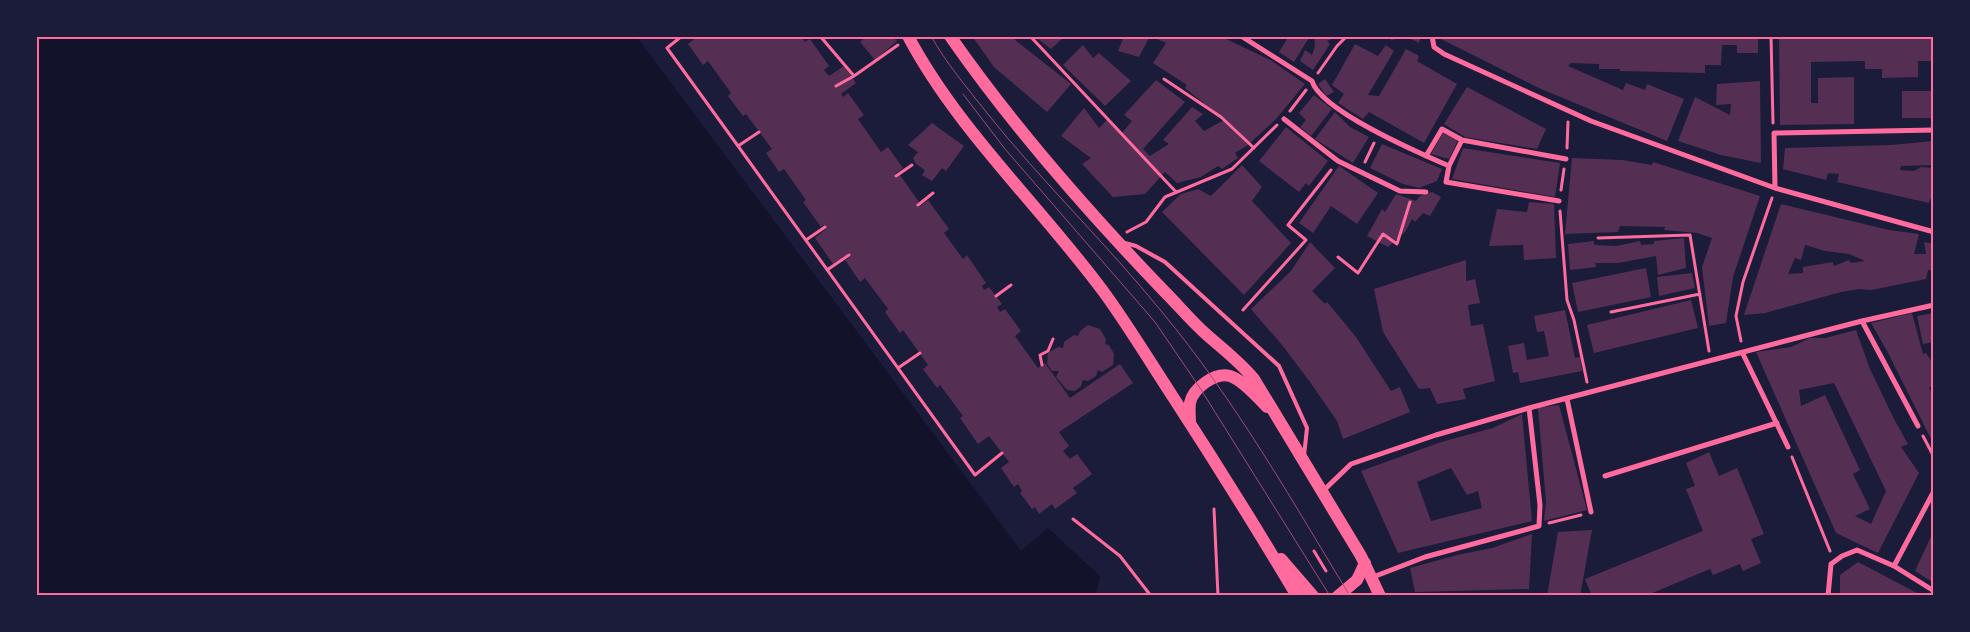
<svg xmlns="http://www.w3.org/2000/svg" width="1970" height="632" font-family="Inter,sans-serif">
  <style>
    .water { fill: #12122b }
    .building { fill: #542f53; fill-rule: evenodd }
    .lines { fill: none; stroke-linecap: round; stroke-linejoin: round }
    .path { stroke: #ff6b9d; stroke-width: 3 }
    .service { stroke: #ff6b9d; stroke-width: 4 }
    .minor { stroke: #ff6b9d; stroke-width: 5 }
    .primary { stroke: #ff6b9d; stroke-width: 12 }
    .tram { stroke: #a44b75; stroke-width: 1 }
    .neatline { fill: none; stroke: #ff6b9d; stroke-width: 2 }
  </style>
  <rect width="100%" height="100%" fill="#1b1b3a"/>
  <path class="water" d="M36,36H636L1021,551L1048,528L1100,576L1095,596H36Z"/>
  <path class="building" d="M698,36H801L805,42L810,39L829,66L824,70L829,76L844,66L856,83L841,94L843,97L848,93L864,115L858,119L881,152L888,147L903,168L895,174L897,177L900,175L919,202L917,203L919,207L928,200L949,229L944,233L963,259L967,255L986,283L982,286L984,290L989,287L1002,304L997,307L1000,312L1005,309L1021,331L1015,336L1038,368L1045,363L1070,398L1120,364L1133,383L1059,432L1069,446L1063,451L1070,459L1077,454L1092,474L1073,488L1077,493L1055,509L1052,504L1039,514L1035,507L1032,509L1020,493L1022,491L1018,484L1014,487L1001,468L1009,462L989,436L978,444L960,418L963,416L940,385L937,388L923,369L928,365L903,330L900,333L885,312L888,309L865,278L860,282L845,260L850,257L848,254L833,264L815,238L826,229L823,225L821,227L803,202L806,200L784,169L779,172L766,153L772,149L746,114L743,116L728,96L731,93L708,61L703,65L688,44Z
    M867,36H892L897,41L875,60L860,42Z
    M972,36H1010L1071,84L1047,112L994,67Z
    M1034,36H1065L1051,49Z
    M1124,36H1220L1272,61L1305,84L1276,119L1248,145L1235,153L1238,158L1222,169L1218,166L1201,177L1177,183L1165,172L1145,194L1113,197L1082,164L1091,158L1061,136L1084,108L1099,128L1107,120L1122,133L1132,121L1124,115L1156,80L1185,102L1143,149L1150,156L1169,144L1163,140L1192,107L1203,114L1195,121L1204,131L1224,120L1185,88L1187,85L1153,63L1166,43L1150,36L1139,57L1118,51Z
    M1289,36H1310L1294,62L1279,52Z
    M1314,36H1339L1327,41L1330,44L1313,70L1300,61L1305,50L1312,55L1315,46Z
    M1391,36H1421L1419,43L1407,37L1391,40Z
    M1442,36H1758V53H1737V45H1722L1721,65H1705V73L1620,71V69H1599V64L1571,63L1568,66L1623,90L1626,83L1645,90L1647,84L1684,99L1667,141L1541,89L1441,39Z
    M1779,36H1934V61H1918V77L1882,78V69H1865V61L1811,62V103H1818V78L1854,77V124L1780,125Z
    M1355,44L1378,56L1386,45L1394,51L1368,95L1379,96L1406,49L1419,56L1417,61L1457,84L1424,143L1369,112L1363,119L1338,103L1344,94L1332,85Z
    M1083,45L1093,58L1099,53L1131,81L1105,106L1063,65Z
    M1325,79L1334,92L1326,96L1318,84Z
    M1760,81L1761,163L1721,155L1678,141L1695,97L1730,115L1731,104L1716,105L1717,84Z
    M1467,87L1546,129L1537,149L1465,137L1444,124Z
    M1902,91H1934V118H1902Z
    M1314,95L1332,109L1311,136L1300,127L1306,120L1299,113Z
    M1335,112L1350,127L1369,137L1353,163L1315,139Z
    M932,123L964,146L946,171L942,168L932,181L922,175L925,170L916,164L913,158L918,152L908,145Z
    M1286,127L1328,161L1309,186L1306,183L1299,192L1259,161Z
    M1443,133L1458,140L1449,159L1431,154Z
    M1934,141V165L1901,166L1900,170L1914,171L1921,167L1934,168V200L1930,199L1929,203L1837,182L1839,174L1828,173L1826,180L1783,169L1785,148L1891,145Z
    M1382,144L1442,169L1437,181L1419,188L1403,184L1370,168Z
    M1463,148L1560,163L1555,197L1452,179Z
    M1572,158L1622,160L1652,165L1653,162L1760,196L1733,277L1726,323L1709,326L1702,267L1712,238L1697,233L1664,230L1665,227L1620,226L1618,232L1565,234Z
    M1242,165L1262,187L1252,201L1291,243L1244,295L1162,212L1181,194L1198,189L1211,196Z
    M1339,166L1378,193L1357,224L1331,206L1313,233L1299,223Z
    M1432,192L1441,197L1430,216L1423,213L1415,222L1412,219L1405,232L1388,247L1367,236L1382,209L1385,212L1396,194L1416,201L1420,196Z
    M1529,202L1554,204L1556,258L1524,260L1523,245L1489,246L1497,209L1527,212Z
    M1781,204L1889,230L1919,234L1914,254H1926L1924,242L1934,244V270H1928L1926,279L1871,290L1859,289L1841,292L1765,313L1744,315ZM1805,245L1825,251L1849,254L1865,261L1851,263L1849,260L1834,266L1833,262L1803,267V273L1788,274L1795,258L1801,260Z
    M1684,238L1686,268L1658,275L1656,256L1618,263H1595L1596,267L1570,270L1568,244L1594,241V245L1616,246L1640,241L1641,245L1654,244V241Z
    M1310,242L1335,268L1312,291L1325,304L1327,302L1356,337L1391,391L1400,387L1410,412L1343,439L1337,421L1310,382L1282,345L1251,309L1291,271Z
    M1466,260V281L1475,279L1480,303L1468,305L1471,326L1483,324L1495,381L1463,389L1466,399L1437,404L1430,388L1419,389L1383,332L1374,289Z
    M1646,268L1651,297L1578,312L1572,283Z
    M1692,273L1695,288L1659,296L1657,277Z
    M1691,300L1698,328L1594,353L1587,325Z
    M1565,310L1575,358L1580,357L1582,371L1520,383L1518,372L1513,373L1508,346L1524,343L1527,360L1549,356L1544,331L1537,332L1534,316Z
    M1912,313L1923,354L1926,353L1934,365V383L1929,388L1934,396V445L1887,351L1871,323Z
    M1934,313V342L1923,344L1917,316Z
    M1088,325L1100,329L1106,339L1105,344L1109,345L1114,354L1113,365L1102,372L1098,370L1096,376L1088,381L1083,380L1081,386L1075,391L1067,390L1056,377L1059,371H1052L1047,364L1048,353L1058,347L1063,348L1064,342L1074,335L1078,336L1080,331Z
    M1856,330L1870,369L1894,419L1908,444L1901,447L1919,473L1878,553L1836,533L1756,352L1791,347L1810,338H1825ZM1834,383L1886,491L1871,524L1855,516L1870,509L1853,474L1860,470L1825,395L1801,406L1799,390Z
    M1559,405L1587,510L1544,521L1546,502L1538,408Z
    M1522,414L1532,521L1398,553L1361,471L1441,442L1493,428ZM1451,468L1467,495L1478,491L1482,508L1431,521L1417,482Z
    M1709,452L1719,476L1737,468L1764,534L1751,539L1761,563L1743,571L1740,564L1713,575L1710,569L1645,596H1592L1585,579L1703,531L1686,489L1695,486L1686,463Z
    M1592,530L1580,596H1547L1558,532Z
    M1934,530V583L1915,571Z
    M1532,534L1529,589L1415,592L1410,568L1457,555L1492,548Z
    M1858,562L1919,594V596H1840V575Z"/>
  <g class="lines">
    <path class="path" d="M682,36L667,48L738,146
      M820,36L854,76L836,86
      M1030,36L1176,192
      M1771,36L1773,123
      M1318,73L1337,46L1347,36
      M854,76L898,45
      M1164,79L1221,117L1254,148
      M1290,111L1306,90
      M759,132L738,146L975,475L1002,453
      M1567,148L1568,122
      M1365,162L1374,143
      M896,176L912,165
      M1561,190L1564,169
      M918,205L933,193
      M1560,211L1567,300L1574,320L1587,382
      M1127,232L1146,222L1165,197L1232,169L1277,125
      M1598,238L1690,235L1709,351
      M806,240L825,227
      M1338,257L1358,273L1383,234L1397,244L1410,202
      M827,270L849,255
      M996,296L1011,285
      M1243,310L1306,240L1288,225L1331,170
      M1611,312L1700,294
      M1741,341L1736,316L1743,282L1772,198
      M1042,365L1040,355L1048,351L1053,339
      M898,368L920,353
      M1923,436L1934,457
      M1792,457L1830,551
      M1214,509L1218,596
      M1073,519L1120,556L1151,596
      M1549,523L1581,515
      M1314,551L1326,571"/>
    <path class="service" d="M1125,243L1136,246L1165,262L1279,366L1307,428L1304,456"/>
    <path class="minor" d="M1241,36L1312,81C1321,111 1419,153 1449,166
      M1432,36L1434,47L1444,54L1591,121L1775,188L1934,232
      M1284,119L1338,161L1400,191L1426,192
      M1462,140L1449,166L1446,182L1559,201
      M1426,156L1442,129L1462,140L1566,159
      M1775,188L1774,133L1934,130
      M1862,321L1918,426
      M1743,354L1788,447
      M1567,399L1591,512
      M1605,476L1777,423
      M1322,492L1351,464L1436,435L1529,408L1862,321L1934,305
      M1894,566L1934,491
      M1373,577L1425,557L1539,526L1540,505L1529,408
      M1828,596L1831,564L1842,556L1857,550L1894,566L1934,591"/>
    <path class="primary" d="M908,36C957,129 1040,206 1103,291C1128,325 1150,362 1173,397C1216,463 1257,529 1297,596
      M950,36C1014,128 1087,211 1165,292C1179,306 1192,322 1207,335C1224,350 1240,362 1254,379L1361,556L1380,596
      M1190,423C1190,417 1189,409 1190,403C1193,388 1215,372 1230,376C1243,380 1257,397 1267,407
      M1281,559L1313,596
      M1338,596L1357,580L1365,563"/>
    <path class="tram" d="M931,36C946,63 968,89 987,113C1042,182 1106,243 1162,312C1235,400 1291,499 1350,596
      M963,94L1005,149L1155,322L1200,388L1330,596"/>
  </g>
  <rect width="1970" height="632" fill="none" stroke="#1b1b3a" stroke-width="75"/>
  <rect x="38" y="38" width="1894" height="556" class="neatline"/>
</svg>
